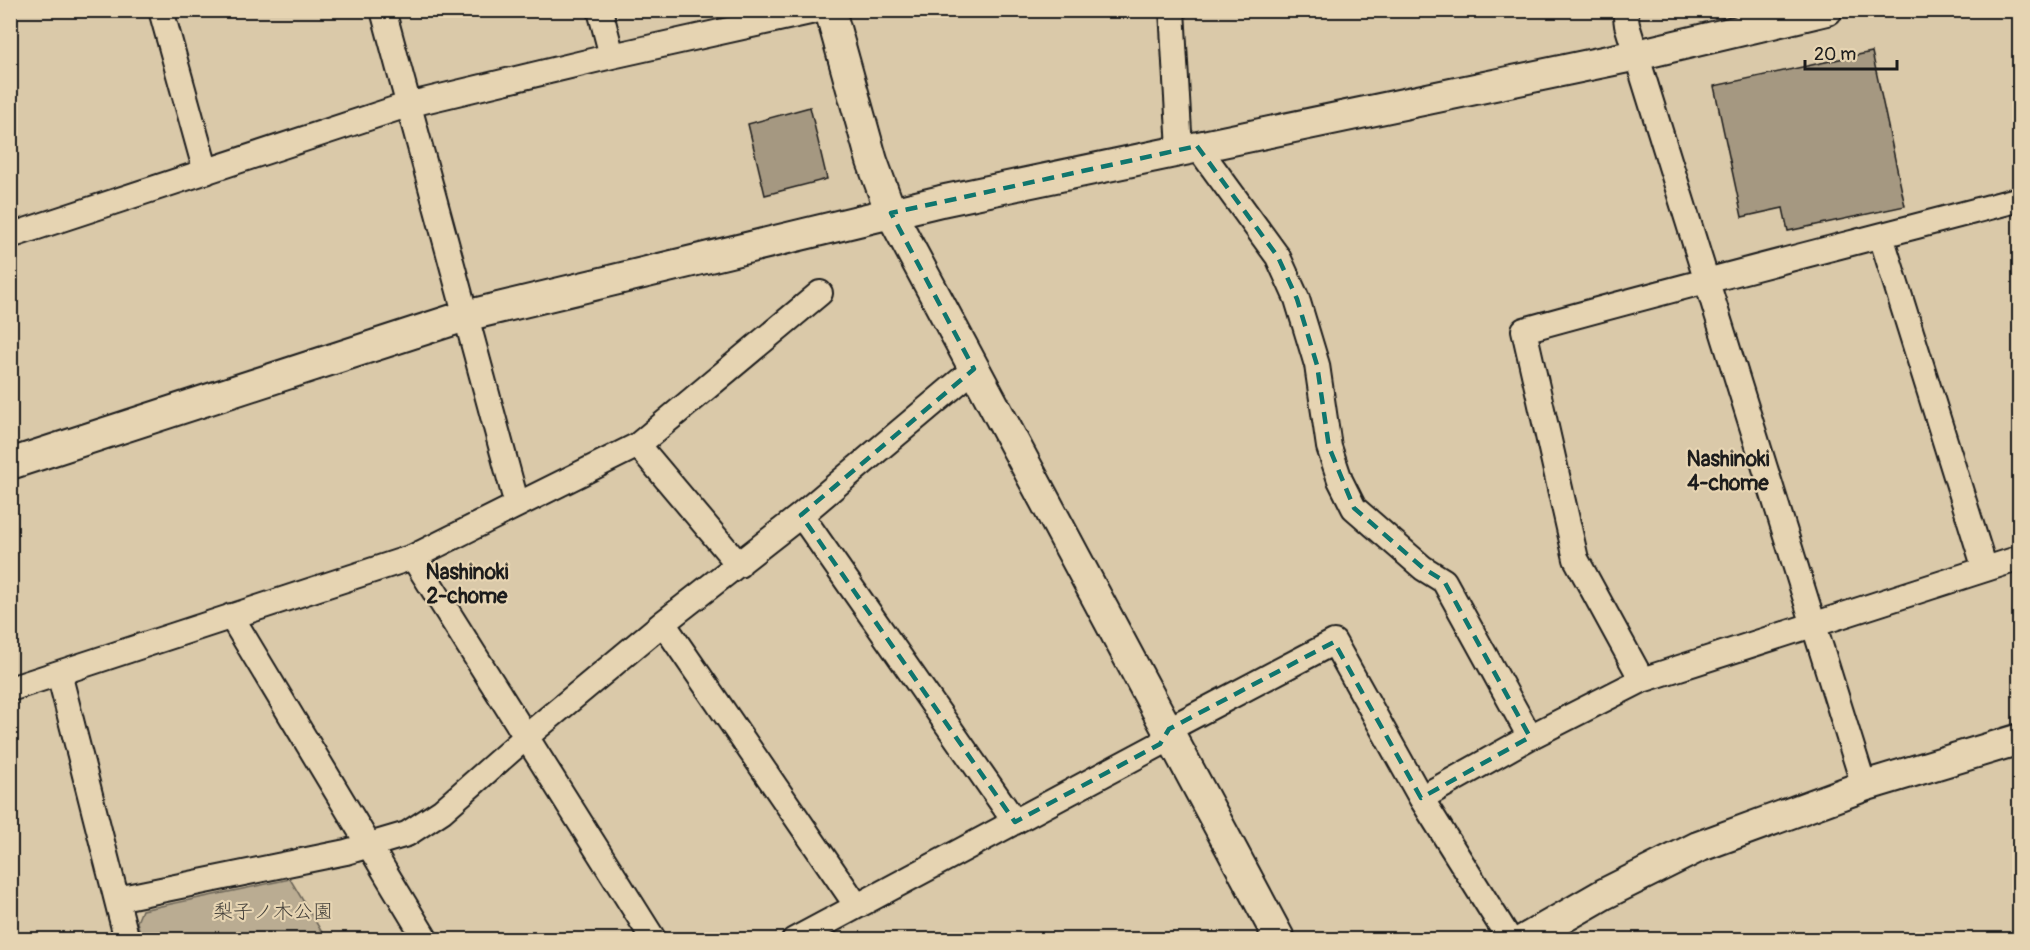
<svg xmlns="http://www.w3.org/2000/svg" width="2030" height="950" font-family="Pangolin,'Klee One',sans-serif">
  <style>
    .green { fill: #baac92; stroke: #6b6457; stroke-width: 1.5 }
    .building { fill: #a59881; stroke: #1c1c1c; stroke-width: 1.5 }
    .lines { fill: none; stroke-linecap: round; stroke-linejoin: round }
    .minor-casing { stroke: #1c1c1c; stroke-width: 28 }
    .tertiary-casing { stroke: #1c1c1c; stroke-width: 34 }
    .minor { stroke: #e6d4b2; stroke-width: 24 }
    .tertiary { stroke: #e6d4b2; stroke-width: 30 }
    .marked { fill: none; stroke: #0f766e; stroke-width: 4.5; stroke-dasharray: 12 8; stroke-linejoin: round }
    .labels { text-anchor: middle; stroke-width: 4.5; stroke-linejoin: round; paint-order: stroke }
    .park-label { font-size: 20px; fill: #44403a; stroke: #e6d4b2 }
    .neighbourhood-label { font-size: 21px; font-weight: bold; fill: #1c1c1c; stroke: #e6d4b2 }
  </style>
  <rect width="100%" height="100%" fill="#dac9a9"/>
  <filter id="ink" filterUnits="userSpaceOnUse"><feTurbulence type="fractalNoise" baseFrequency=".0167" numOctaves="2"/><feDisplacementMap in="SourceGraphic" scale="12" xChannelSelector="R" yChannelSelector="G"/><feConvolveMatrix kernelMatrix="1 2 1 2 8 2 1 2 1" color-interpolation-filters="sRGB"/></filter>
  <g filter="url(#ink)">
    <path class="green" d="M290,879L326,939H142L137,922L142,910Z"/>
    <path class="building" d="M1872,52L1905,206L1788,231L1783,208L1742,217L1714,86Z
      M810,107L827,179L765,195L748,124Z"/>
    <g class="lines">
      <g class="minor-casing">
        <path id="minor" d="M161,10L206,172
          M383,10L517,505
          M600,10L612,56
          M1172,10L1180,150
          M1625,10L1627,25L1864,786
          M1197,146L1278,257L1297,299L1317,365L1329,447L1340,480L1354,508L1423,568L1444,581L1530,737
          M10,236L407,105L612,56L819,10
          M1881,236L1985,569
          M638,445L739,565
          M801,515L1015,822
          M413,557L654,940
          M231,616L426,940
          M663,623L857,906
          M59,673L127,940
          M1642,680L1576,559L1524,330C1689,284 1854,243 2020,199
          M10,689L413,557L638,445L820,293
          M1421,798L1530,737L1642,680L2020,558
          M117,899L346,852L407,834L442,811L527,736L663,623L801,515L974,369
          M794,940L1160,744L1169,729L1334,642L1421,798L1510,940"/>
      </g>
      <g class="tertiary-casing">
        <path id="tertiary" d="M830,10L872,161L891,213L1280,940
          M10,464L465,316L941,201L1637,55L1827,10
          M1524,940L1604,894L1698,847L1864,786L2020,739"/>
      </g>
      <use href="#minor" class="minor"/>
      <use href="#tertiary" class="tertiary"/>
    </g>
  </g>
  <path class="marked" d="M1197,146L1278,257L1297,299L1317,365L1329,447L1354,508L1423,568L1444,581L1530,737L1421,798L1334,642L1169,729L1160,744L1015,822L801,515L974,369L891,213Z"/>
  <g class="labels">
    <g class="park-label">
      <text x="273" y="918">梨子ノ木公園</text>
    </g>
    <g class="neighbourhood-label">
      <text x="1728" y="466">Nashinoki<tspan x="1728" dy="24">4-chome</tspan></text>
      <text x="467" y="579">Nashinoki<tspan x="467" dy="24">2-chome</tspan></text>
    </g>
  </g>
  <rect width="2030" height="950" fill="none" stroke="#e6d4b2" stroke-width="36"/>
  <rect x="18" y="18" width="1994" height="914" fill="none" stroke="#1c1c1c" stroke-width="2" filter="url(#ink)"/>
  <path d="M1805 60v9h92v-9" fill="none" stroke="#1c1c1c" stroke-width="3"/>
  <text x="1814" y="60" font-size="18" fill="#1c1c1c" stroke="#e6d4b2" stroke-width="4.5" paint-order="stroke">20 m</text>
</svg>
